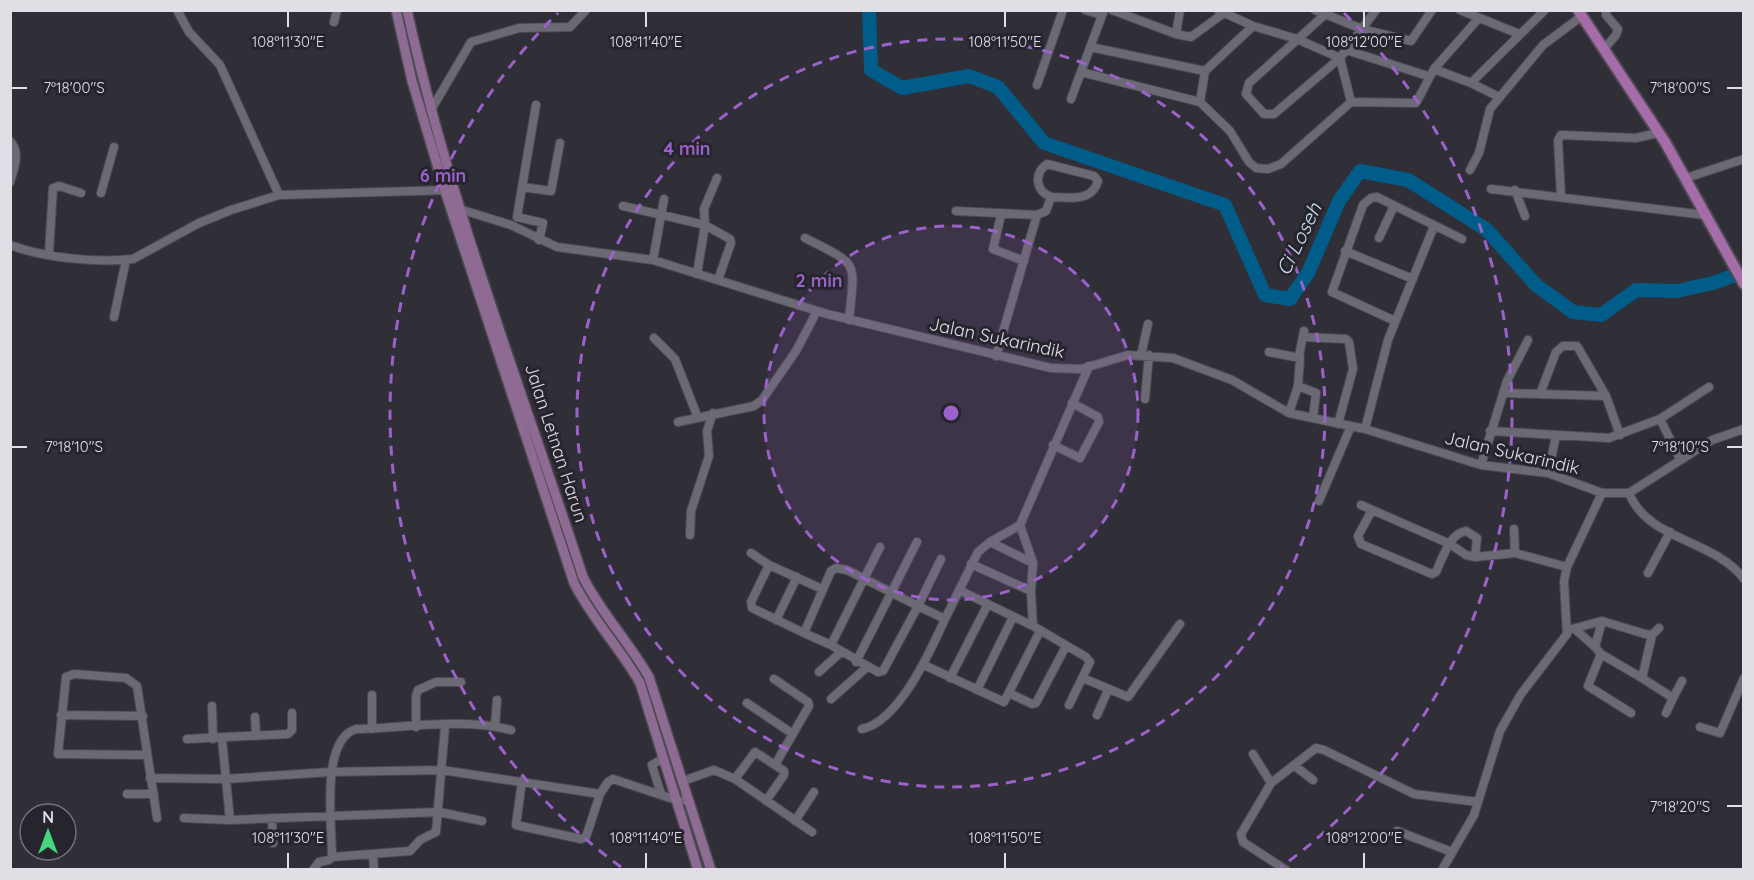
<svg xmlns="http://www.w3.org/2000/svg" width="1754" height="880" font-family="Quicksand,sans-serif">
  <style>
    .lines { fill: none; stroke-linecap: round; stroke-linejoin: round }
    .river { stroke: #005d89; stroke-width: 14 }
    .minor-casing { stroke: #4c4a52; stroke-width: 10 }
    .major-casing { stroke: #4c4a52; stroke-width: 12 }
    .highway-casing { stroke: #4c4a52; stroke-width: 14 }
    .minor { stroke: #6b6973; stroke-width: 8 }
    .major { stroke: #8e6b92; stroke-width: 9 }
    .highway { stroke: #a56ca7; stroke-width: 10 }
    .ticks { fill: none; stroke: #e1dfe5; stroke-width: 2 }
    .ring { fill: none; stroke: #9a62ca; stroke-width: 3; stroke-dasharray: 10 8 }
    .labels { text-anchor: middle; stroke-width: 6; stroke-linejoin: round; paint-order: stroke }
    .street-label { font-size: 18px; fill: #e1dfe5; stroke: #26242d }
    .water-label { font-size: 20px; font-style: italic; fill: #cadfef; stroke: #26242d }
    .ticks-label { font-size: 15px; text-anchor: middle; fill: #e1dfe5; stroke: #26242d; stroke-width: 6; stroke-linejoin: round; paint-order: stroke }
    .centre { fill: #9a62ca; stroke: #26242d; stroke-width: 3 }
    .ring-label { font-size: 18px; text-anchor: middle; font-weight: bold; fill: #9a62ca; stroke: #26242d; stroke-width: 6; stroke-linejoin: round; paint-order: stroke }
  </style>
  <rect width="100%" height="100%" fill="#302e37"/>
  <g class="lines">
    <path class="river" d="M869,10L871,70L902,88L969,76L998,87L1044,143L1225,205L1265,295L1290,299L1308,273L1339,201L1360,171L1408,180L1487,230L1536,285L1573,312L1601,315L1636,290L1677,291L1713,283L1744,272"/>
    <g class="minor-casing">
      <path id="minor" d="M177,10L189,32L220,65L279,195
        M1085,10L1102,15
        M1112,10L1176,34L1191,37L1224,13
        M1218,10L1253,26
        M1315,10L1362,29L1411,41L1432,10
        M1330,10L1249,83L1246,94L1264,114H1274L1340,58L1376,10
        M1460,10L1519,34
        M334,22L337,10
        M1176,34L1180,10
        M1090,47L1205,71
        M1604,49L1616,35L1618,29L1606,15V10
        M1346,50L1428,76
        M1434,69L1471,83L1545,10
        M1081,72L1200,102L1230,131L1249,162L1256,168L1268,169L1281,164L1351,102L1416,103L1434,69L1478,19
        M1471,83L1499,97
        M1037,85L1063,10
        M1071,99L1104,10
        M1200,102L1205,71L1253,26L1297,39L1340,58L1351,102
        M536,105L517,217L543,223L539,240
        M431,110L471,42L519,28L570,27L586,10
        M10,141C21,152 14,169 10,182
        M1470,170L1479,153L1490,109L1543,45L1582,16
        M1686,178L1744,159
        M522,187L551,191L560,143
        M1491,189L1705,215
        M1515,190L1525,216
        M101,193L114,147
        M1561,195L1558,140L1561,135L1636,138L1658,133
        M623,206L705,225L730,239L731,243L718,280
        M456,208L511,225L557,247L653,260L827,314L1051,368L1081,369L1128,355L1173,358L1232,380L1289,413L1365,429L1481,465L1548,473L1602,493
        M956,211L1037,215L996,356
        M1001,215L993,249L1024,261
        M1037,215L1046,211L1051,197C1069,198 1092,202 1098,181L1094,176L1047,164C1033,174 1036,191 1051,197
        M805,238C860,266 855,259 849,320
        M1379,238L1394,206
        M10,245C44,258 97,263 133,259L199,223L231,210L279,195L449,190
        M1345,251L1413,279
        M49,253L53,188L59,186L81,193
        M653,260L664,199
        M697,274L705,225L704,209L717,178
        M114,317L126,260
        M1395,321L1332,292L1363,205L1371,198L1377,197L1462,239
        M1303,337L1346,339L1349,342L1353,369L1338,424
        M654,338L675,359L698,418
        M1269,352L1300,358L1298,386L1289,413
        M1141,355L1148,324
        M1299,356L1304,331
        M1298,386L1316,393L1313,418
        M1503,393L1606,396
        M1540,394L1556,352L1563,346H1577L1606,396L1620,435
        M1145,399L1149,355
        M1660,419L1680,459
        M678,422L754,406L762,400L796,351L817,311
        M1365,429L1388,340L1434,226
        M1490,431L1609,438L1660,419L1709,387
        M1053,445L1080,458L1099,422L1098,417L1072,403
        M1481,465L1507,381L1528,340
        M1548,473L1556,436
        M1629,493C1648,541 1714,539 1744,579
        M1319,501L1351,426
        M1361,505L1450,544L1466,555L1475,557L1515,553L1567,567
        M1372,510L1358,536L1361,544L1432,574L1436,572C1442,559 1450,533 1466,531L1477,538L1475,557
        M1020,525L1033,563L1031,591L1033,626L1086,657L1090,662L1069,705
        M1514,529L1515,553
        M690,535L691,511L709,456L707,431L713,413
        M990,542L1033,563
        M880,547L831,645L878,672L883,671L918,606L945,619L978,552L990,542L1020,525L1089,366
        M751,553L769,565
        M971,564L1031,591
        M1648,573L1670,532
        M959,590L1033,626
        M776,620L797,577
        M1602,621L1595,647L1601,654L1588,686L1631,713
        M1575,629L1595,647
        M1568,630L1602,621L1645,634L1652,635L1659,628
        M804,633L752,608L751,602L769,565L822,589
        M831,645L804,633L831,571L836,568L847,570L918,606L941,559
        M1601,654L1642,678L1652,635
        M856,662L917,542
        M924,665L1004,702L1040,631
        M819,672L841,652
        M950,678L988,604
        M1083,678L1128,697L1180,624
        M1642,678L1673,698L1682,681
        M977,690L1013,617
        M1011,694L1032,704L1036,703L1066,646
        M372,695V729
        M831,699L866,668
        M747,703L793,734
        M212,706L213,739
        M1666,713L1673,698
        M61,715L143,716
        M1097,715L1108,690
        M255,717L256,735
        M495,726L497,700
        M416,727V696L418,690L436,682H461
        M1700,727L1720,733L1744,678
        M862,729C899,721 930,652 945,619
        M187,739L288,734L292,730V713
        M222,739L230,820
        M1253,754L1271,783
        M147,755L58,754L66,677L74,674L126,678L137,686L157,818
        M1295,766L1313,780
        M150,778L225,779L330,772L442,770L600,794L608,782L613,779L679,801L689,800
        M735,779L812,832
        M522,781L516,825L581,839L586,837L600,794
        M683,781L714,770L735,779L755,752L775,765L809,706L808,702L774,679
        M127,794H154
        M661,794L652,765L664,758
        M766,801L784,775V771L775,765
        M184,818L230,820L439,812L482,821
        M272,818L273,843
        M795,821L814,792
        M1397,831L1452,852
        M373,854L374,870
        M332,857C332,825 320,740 356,729C407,728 461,717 511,730
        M313,870L319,862L329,860L332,857L410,851L420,840L436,832L445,726
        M1286,870L1243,842L1241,834L1271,783L1316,748L1324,750L1414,794L1478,802
        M1442,870L1474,815L1500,731L1521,694L1567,634L1564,581L1567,567L1602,493H1629L1712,440L1744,429"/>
    </g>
    <g class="major-casing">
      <path id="major" d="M396,10L412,81L445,191L574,583C592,619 620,648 640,683L698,870
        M407,10C449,203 522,390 583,577C601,613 629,642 649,677L711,870"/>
    </g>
    <g class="highway-casing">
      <path id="highway" d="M1578,10L1665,142L1744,284"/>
    </g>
    <use href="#minor" class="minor"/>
    <use href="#major" class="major"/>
    <use href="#highway" class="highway"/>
  </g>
  <path class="ticks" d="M288,12V27M646,12V27M1005,12V27M1364,12V27M12,88H27M1727,88H1742M12,447H27M1727,447H1742M1727,806H1742M288,853V868M646,853V868M1005,853V868M1364,853V868"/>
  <circle cx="951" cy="413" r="187" fill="#9a62ca" fill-opacity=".12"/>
  <g class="ring">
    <circle cx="951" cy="413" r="187"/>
    <circle cx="951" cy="413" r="374"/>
    <path d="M621 867A561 561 0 0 1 558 13M1344 13A561 561 0 0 1 1281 867"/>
  </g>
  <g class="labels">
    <g class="street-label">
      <text transform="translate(997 338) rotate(12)" y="6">Jalan Sukarindik</text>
      <text transform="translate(556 443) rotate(72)" y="6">Jalan Letnan Harun</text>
      <text transform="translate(1512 453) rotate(13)" y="6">Jalan Sukarindik</text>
    </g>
    <g class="water-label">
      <text transform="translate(1299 239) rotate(-64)" y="7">Ci Loseh</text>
    </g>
  </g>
  <g class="ticks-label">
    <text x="288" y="47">108°11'30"E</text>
    <text x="646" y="47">108°11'40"E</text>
    <text x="1005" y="47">108°11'50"E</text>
    <text x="1364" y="47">108°12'00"E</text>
    <text x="74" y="93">7°18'00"S</text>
    <text x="1680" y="93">7°18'00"S</text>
    <text x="74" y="452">7°18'10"S</text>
    <text x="1680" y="452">7°18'10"S</text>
    <text x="1680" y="812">7°18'20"S</text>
    <text x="288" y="843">108°11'30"E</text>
    <text x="646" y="843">108°11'40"E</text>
    <text x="1005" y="843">108°11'50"E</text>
    <text x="1364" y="843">108°12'00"E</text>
  </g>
  <circle cx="951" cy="413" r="9" class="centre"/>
  <g class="ring-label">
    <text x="687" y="155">4 min</text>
    <text x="443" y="182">6 min</text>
    <text x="819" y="287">2 min</text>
  </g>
  <rect width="1754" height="880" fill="none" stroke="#e1dfe5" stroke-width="24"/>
  <g transform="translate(48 832)"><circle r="28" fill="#26242d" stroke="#716f77" stroke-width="1.5"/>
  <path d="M0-4.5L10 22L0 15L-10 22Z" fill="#42d77b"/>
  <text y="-9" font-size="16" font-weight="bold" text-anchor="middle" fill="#e1dfe5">N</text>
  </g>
</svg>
